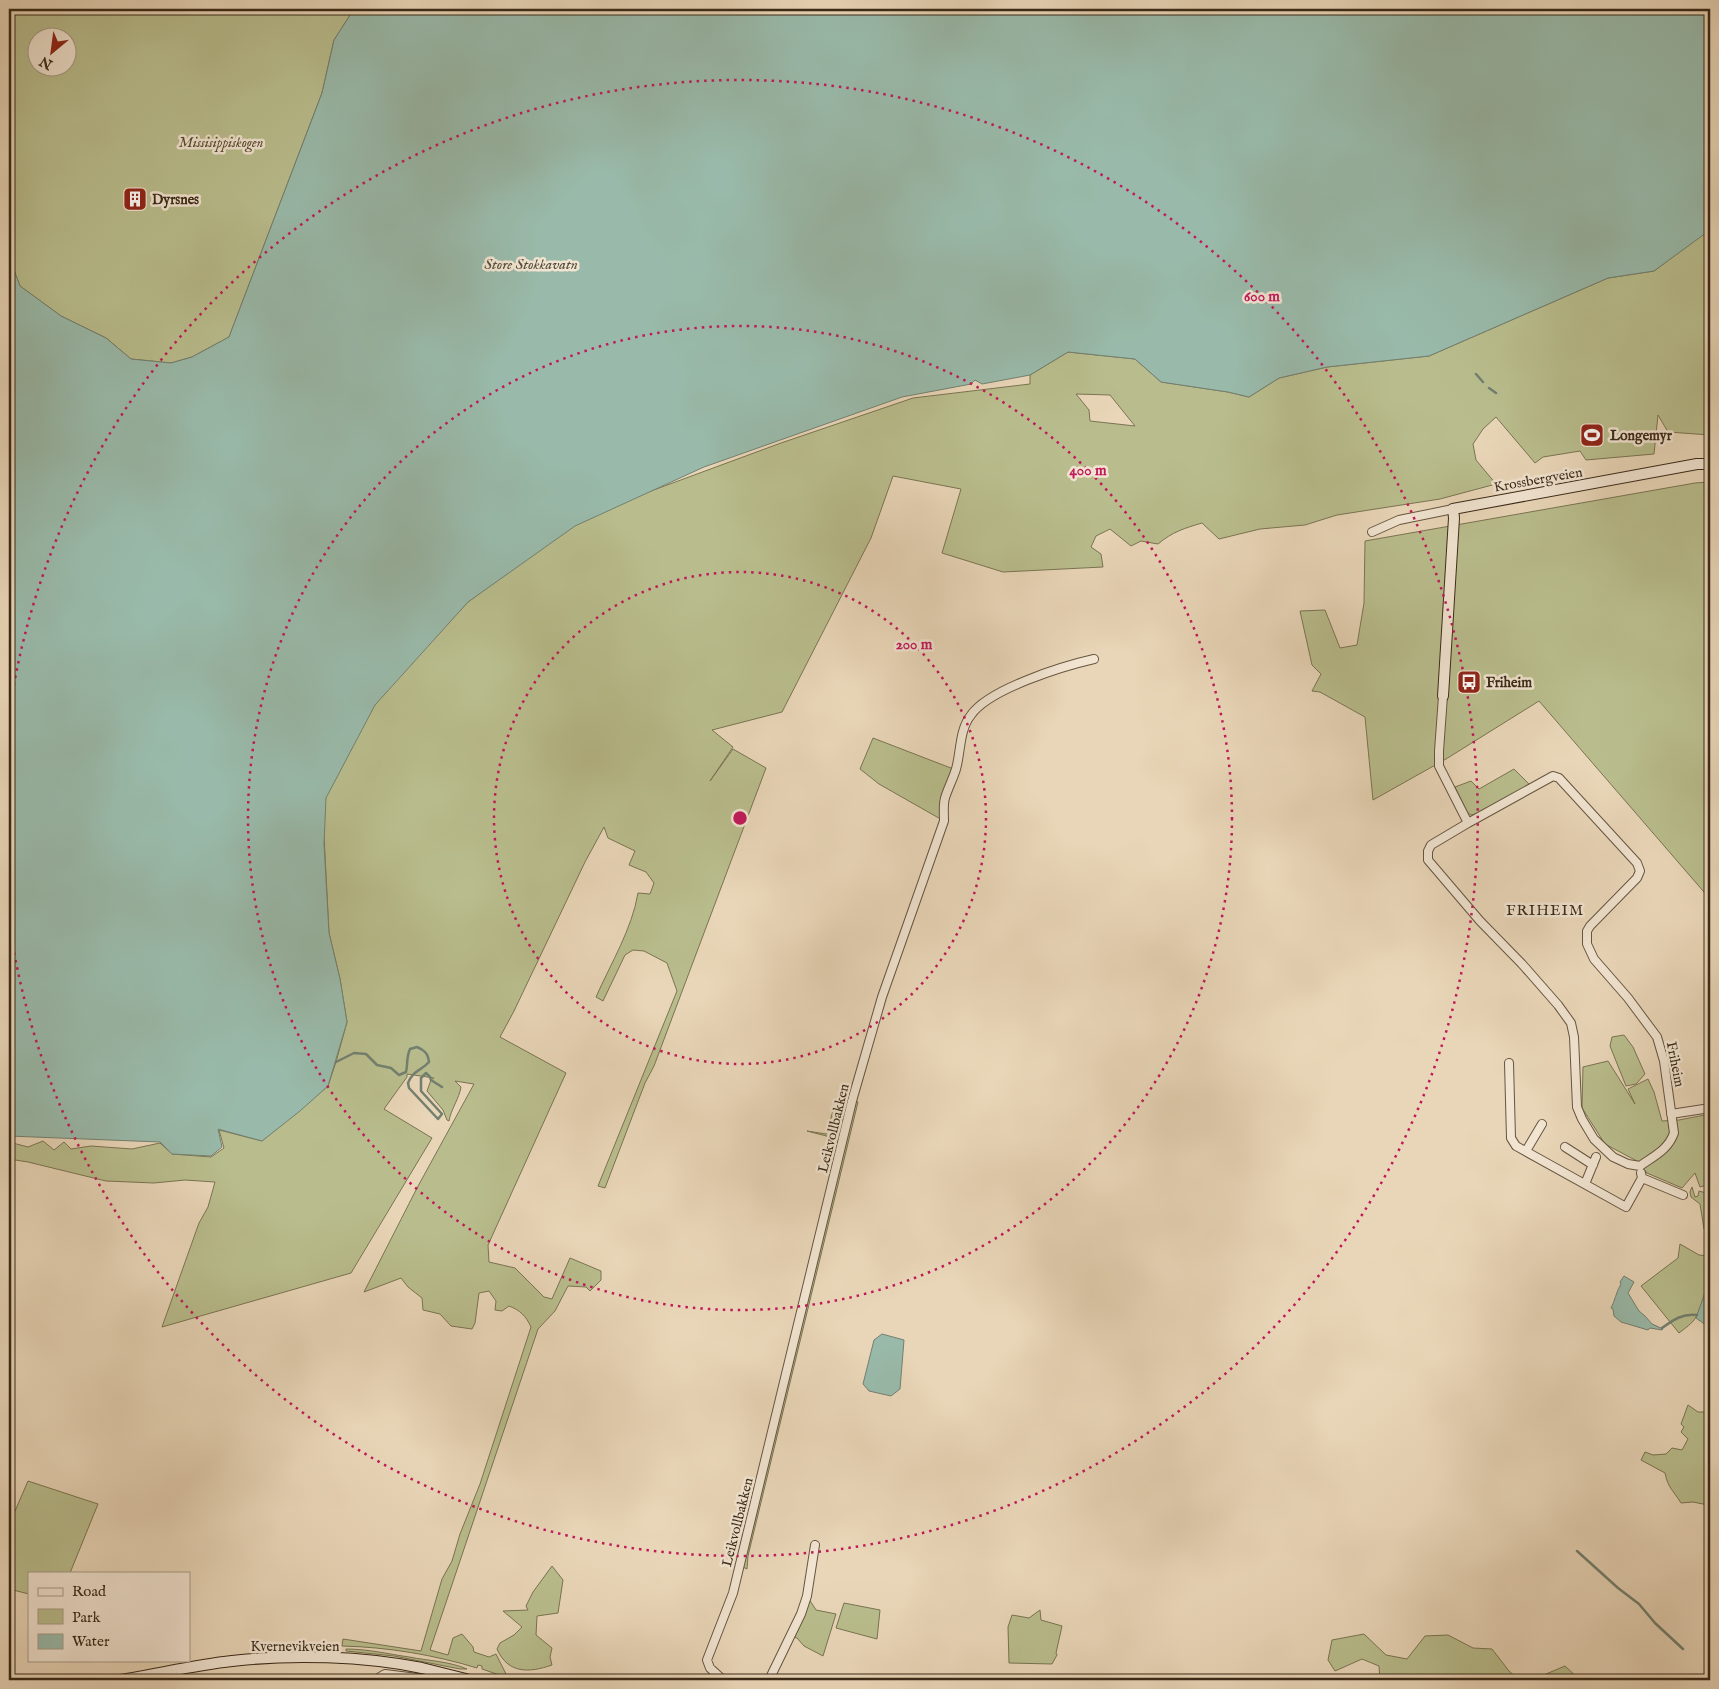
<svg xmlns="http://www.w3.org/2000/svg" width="1719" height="1689" font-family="'IM FELL English',serif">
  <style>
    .green { fill: #b9bd8d; stroke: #7a7452; fill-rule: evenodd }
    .water { fill: #99baaa; stroke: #738070 }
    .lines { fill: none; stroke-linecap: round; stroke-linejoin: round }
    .stream { stroke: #738070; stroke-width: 2.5 }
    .street-casing { stroke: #665540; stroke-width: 10 }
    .secondary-casing { stroke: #3a2a18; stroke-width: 12 }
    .street { stroke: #f1e4d1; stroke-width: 8 }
    .secondary { stroke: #f1e4d1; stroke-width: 10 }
    .ring { fill: none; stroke: #c2185b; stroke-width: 2.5; stroke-dasharray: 2.5 5 }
    .labels { text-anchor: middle; stroke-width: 5; stroke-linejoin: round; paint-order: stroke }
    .park-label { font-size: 14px; font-style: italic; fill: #53472f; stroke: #f1e4d1 }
    .poi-label { font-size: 14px; font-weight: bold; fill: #3a2a18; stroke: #f1e4d1; text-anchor: start }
    .street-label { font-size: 14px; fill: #3a2a18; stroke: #f1e4d1 }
    .water-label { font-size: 15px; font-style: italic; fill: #524e3c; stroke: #f1e4d1 }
    .neighbourhood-label { font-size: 15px; letter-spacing: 1px; fill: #3a2a18; stroke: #f1e4d1 }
    .centre { fill: #c2185b; stroke: #f1e4d1; stroke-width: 2.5 }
    .ring-label { font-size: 15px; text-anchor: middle; font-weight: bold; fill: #c2185b; stroke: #f1e4d1; stroke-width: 5; stroke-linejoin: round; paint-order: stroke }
  </style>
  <rect width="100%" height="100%" fill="#e9d6b8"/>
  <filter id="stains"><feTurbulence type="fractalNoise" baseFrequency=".004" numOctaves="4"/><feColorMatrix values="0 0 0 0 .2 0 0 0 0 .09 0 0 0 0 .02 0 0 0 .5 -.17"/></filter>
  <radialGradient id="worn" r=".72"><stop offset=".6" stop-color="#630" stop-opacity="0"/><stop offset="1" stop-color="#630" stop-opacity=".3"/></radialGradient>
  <path class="green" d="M9,9H354L334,40L322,93L229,337L192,357L171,363L131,359L106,338L61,316L20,286L9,257ZM38,38H68V68H38Z
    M1710,228V435L1668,432L1658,415L1654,454L1586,460L1580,451L1543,457L1535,463L1496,417L1483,429L1473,444L1476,460L1496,484L1440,499L1337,515L1305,525L1260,529L1219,539L1202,523C1185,528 1172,532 1158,544L1141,541L1131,546L1110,529L1096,536L1091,547L1101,554L1103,567L1003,572L942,553L961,489L893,476L871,538L782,712L712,730L733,747L710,781L733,749L766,768L654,1066L645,1083L605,1188L598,1186L677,991L667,963L644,951L633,950L625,955L603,1001L596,997C611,963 632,929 638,893L650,894L654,883L646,872L629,865L635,851L608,838L604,827L585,862L514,1011L500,1037L566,1073L488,1245L489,1262L515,1268L544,1297L552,1299L570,1258L601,1271V1280L590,1291L586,1287L568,1286L555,1311L538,1329L430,1650L448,1655L453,1638L462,1634L473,1647L474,1652L489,1657L496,1654L506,1674L505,1677L482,1669V1666L478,1665L477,1668C435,1655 387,1647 342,1646L343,1639L421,1651L442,1579L452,1561L460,1534L480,1484L531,1327C526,1316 520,1310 509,1306L502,1311L495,1310L496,1301L489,1291L479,1293L475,1323L472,1329L451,1326L440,1314L423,1310L422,1298L408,1287L401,1278L364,1292L417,1188L474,1084L455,1081L461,1087C459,1099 451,1109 449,1121L447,1120L443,1110L427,1091L431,1080L434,1078L407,1074V1077L384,1109L432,1138L351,1273L162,1327L199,1223L208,1207L215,1182L185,1180L154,1183L106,1181L28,1162L9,1159V1142L28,1147L43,1141L54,1150L64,1142L71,1149L91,1146L132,1149L160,1143L172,1154L211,1157L224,1148L219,1130L262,1141L328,1086L336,1062L347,1022L340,979L329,933L322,796L373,702L468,602L580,519L632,498L781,443L913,398L1030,384V375L1068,352L1135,359L1161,382L1228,392L1249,397L1279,378L1327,367L1429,356L1608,278L1654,271L1709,230ZM1076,394L1110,395L1135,426L1090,421L1089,410Z
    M1710,482V899L1539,701L1446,759L1373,800L1365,717L1320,692L1312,691L1321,674L1312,665L1300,611L1325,610L1340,648L1357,645L1364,603L1365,541L1695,483Z
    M873,738L956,770L945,800L944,821L879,784L860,769Z
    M1514,769L1530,785L1477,816L1476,814L1471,815L1467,812L1455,787L1471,781L1479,789Z
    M1624,1035L1633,1047L1645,1074L1636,1084L1626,1086L1610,1046L1612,1037Z
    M1608,1061L1635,1104L1628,1089L1648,1079L1654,1092L1662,1121L1679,1120L1710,1114V1184L1700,1187L1695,1173L1682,1188L1647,1173L1637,1161L1605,1144L1582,1108L1583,1067Z
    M853,1100L858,1102L748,1556L747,1569L743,1567L842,1140L807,1131L826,1134L833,1111L849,1115Z
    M1692,1187L1695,1197L1698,1196L1699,1191L1710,1194V1231L1704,1229L1700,1204L1691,1197L1690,1192Z
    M1680,1244L1699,1255L1710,1256C1710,1275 1706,1300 1696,1317C1693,1323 1684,1329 1679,1333L1641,1286L1678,1258Z
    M1688,1405L1698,1412H1710V1503L1708,1505L1693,1502L1681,1503C1673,1490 1668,1488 1665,1473L1641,1460L1645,1452L1653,1455L1666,1454L1672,1448L1682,1450L1688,1439L1681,1432L1684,1427L1681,1424Z
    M28,1481L98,1504L70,1573H29V1594L9,1589V1525Z
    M552,1566L563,1580L558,1613L537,1616L536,1635L552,1648L550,1657L552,1665C529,1673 508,1674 497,1649L500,1643L514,1635L522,1627L503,1611L528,1610L526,1606L533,1592Z
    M807,1596L816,1610L836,1614L823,1656L804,1646L797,1638L791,1636Z
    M844,1603L880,1610L877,1639L836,1628Z
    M1040,1610L1041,1620L1062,1626L1056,1653L1057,1655L1052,1664L1009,1663L1008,1627L1012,1615L1029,1618Z
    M1364,1634L1386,1655L1407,1659L1425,1636L1448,1635L1473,1648L1492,1649L1509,1671L1519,1680H1380L1379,1666L1362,1659L1335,1671L1328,1660L1332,1640Z
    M346,1649C368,1649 388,1654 409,1657C429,1661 448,1661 467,1669H460L394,1656L346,1651Z
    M1565,1666L1580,1680H1532Z"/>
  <path class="water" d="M354,9H1710V230L1654,271L1608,278L1429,356L1327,367L1279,378L1249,397L1228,392L1161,382L1135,359L1068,352L1030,375L982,384L975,380L971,384L902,397L704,467L575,526L468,602L375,705L326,798L324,844L329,933L340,979L347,1022L328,1086L300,1111L262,1141L218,1129L222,1147L211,1156L172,1154L160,1142L9,1136V257L20,286L61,316L106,338L131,359L171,363L192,357L229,337L322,93L334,40Z
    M1710,1262V1328L1696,1318L1708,1284Z
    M1624,1276L1634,1282L1628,1293L1639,1311L1645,1316L1652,1324L1663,1329L1662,1330L1650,1328L1648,1330L1621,1322L1614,1316L1613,1309L1611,1308C1615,1301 1616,1292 1621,1284L1620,1282Z
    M882,1334L904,1340L900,1389L891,1396L869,1391L863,1384L874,1340Z"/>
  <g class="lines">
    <path class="stream" d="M1476,374L1483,382
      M1489,388L1496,393
      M336,1062L354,1053L366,1054L377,1065L391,1068L399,1075L406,1072C408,1064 406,1058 410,1049L417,1047C424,1050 428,1053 429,1062C421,1071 413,1070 408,1083L409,1088L438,1119L442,1114L421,1091V1078L426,1073L430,1077L431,1080L442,1087
      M1662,1328C1673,1320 1683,1313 1697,1315
      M1577,1551L1618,1588L1639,1604L1655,1623L1683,1649"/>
    <g class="street-casing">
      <path id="street" d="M1372,532L1399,520L1453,509
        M1443,696L1439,751V766L1468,823
        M1553,776L1559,778L1637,863L1640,871L1637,878L1590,926L1587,931V944L1594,959L1628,998L1657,1037L1664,1061L1674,1133C1668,1150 1654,1156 1640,1166L1628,1164L1613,1157L1594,1139L1582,1119L1577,1107L1574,1037L1571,1023L1558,1005L1522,964L1480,921L1428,860V851L1431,845L1468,823Z
        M1509,1063L1511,1138L1516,1146L1626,1207L1642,1178
        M1671,1114L1710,1108
        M1565,1147L1593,1165
        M1526,1151L1542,1124
        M1641,1173L1642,1178L1683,1195
        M1585,1184L1596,1157
        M375,1680L385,1674L433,1680
        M723,1680L710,1668L707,1660L733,1593L852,1101L882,997L944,821C944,814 943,805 945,798C948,788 953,779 956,769C961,752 959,730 971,715C989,689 1063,666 1094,659
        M769,1680L801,1614L807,1596L815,1545"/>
    </g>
    <g class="secondary-casing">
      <path id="secondary" d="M1443,696L1454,518L1453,509L1697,464H1710
        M120,1680C158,1674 195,1665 232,1661C292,1654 363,1656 422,1668C438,1672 454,1676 470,1680"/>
    </g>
    <use href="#street" class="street"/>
    <use href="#secondary" class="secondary"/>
  </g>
  <g class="ring">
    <circle cx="740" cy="818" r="246"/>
    <circle cx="740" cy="818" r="492"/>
    <path d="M9 715A738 738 0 1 1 9 921"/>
  </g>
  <defs>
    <g id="building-square" transform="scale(1.25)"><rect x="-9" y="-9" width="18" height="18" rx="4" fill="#8f2418" stroke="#f1e4d1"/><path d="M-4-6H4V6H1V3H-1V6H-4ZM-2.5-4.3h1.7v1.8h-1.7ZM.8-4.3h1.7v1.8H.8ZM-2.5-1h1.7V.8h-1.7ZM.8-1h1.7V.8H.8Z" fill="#fff"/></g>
    <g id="stadium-square" transform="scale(1.25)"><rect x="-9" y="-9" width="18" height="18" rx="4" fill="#8f2418" stroke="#f1e4d1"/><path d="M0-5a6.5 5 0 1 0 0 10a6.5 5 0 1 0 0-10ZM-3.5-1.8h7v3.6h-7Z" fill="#fff"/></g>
    <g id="bus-square" transform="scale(1.25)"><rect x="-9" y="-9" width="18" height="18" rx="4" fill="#8f2418" stroke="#f1e4d1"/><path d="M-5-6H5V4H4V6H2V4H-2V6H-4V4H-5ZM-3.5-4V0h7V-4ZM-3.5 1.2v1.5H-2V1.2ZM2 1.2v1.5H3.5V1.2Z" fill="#fff"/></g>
  </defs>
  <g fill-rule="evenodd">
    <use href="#building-square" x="135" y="199"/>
    <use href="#stadium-square" x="1592" y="435"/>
    <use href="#bus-square" x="1469" y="682"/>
  </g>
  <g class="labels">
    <g class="park-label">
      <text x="221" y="147">Missisippiskogen</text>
    </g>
    <g class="poi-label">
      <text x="152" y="204">Dyrsnes</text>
      <text x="1610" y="440">Longemyr</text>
      <text x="1486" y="687">Friheim</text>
    </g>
    <g class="street-label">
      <text transform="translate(1538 479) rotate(-10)" y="5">Krossbergveien</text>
      <text transform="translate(1676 1064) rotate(79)" y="5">Friheim</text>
      <text transform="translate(833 1128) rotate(-76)" y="5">Leikvollbakken</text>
      <text transform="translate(737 1522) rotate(-76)" y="5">Leikvollbakken</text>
      <text x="295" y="1651">Kvernevikveien</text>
    </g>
    <g class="water-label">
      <text x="531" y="269">Store Stokkavatn</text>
    </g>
    <g class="neighbourhood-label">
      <text x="1545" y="915">FRIHEIM</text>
    </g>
  </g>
  <circle cx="740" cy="818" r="8" class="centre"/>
  <g class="ring-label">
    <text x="1262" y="301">600 m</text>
    <text x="1088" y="475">400 m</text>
    <text x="914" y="649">200 m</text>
  </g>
  <rect width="1719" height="1689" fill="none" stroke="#e9d6b8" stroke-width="30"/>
  <rect x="10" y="10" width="1699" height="1669" fill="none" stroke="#3a2a18" stroke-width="2.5"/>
  <rect x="15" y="15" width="1689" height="1659" fill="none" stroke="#3a2a18"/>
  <rect x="28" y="1572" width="162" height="90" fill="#f1e4d1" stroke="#a89a87"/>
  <rect x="38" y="1588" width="25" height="8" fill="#f1e4d1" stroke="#a89a87"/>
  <text x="72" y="1596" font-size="15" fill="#3a2a18">Road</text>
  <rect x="38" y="1609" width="25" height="15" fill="#b9bd8d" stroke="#a89a87"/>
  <text x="72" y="1622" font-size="15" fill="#3a2a18">Park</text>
  <rect x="38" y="1634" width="25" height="15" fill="#99baaa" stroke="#a89a87"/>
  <text x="72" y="1646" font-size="15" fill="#3a2a18">Water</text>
  <g transform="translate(52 52) rotate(209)"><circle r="24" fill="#f1e4d1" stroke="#a89a87"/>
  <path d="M0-4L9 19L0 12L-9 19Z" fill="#8f2418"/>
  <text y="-8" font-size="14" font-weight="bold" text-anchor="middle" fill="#3a2a18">N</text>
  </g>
  <rect width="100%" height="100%" filter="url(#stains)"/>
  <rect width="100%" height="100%" fill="url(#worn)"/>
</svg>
